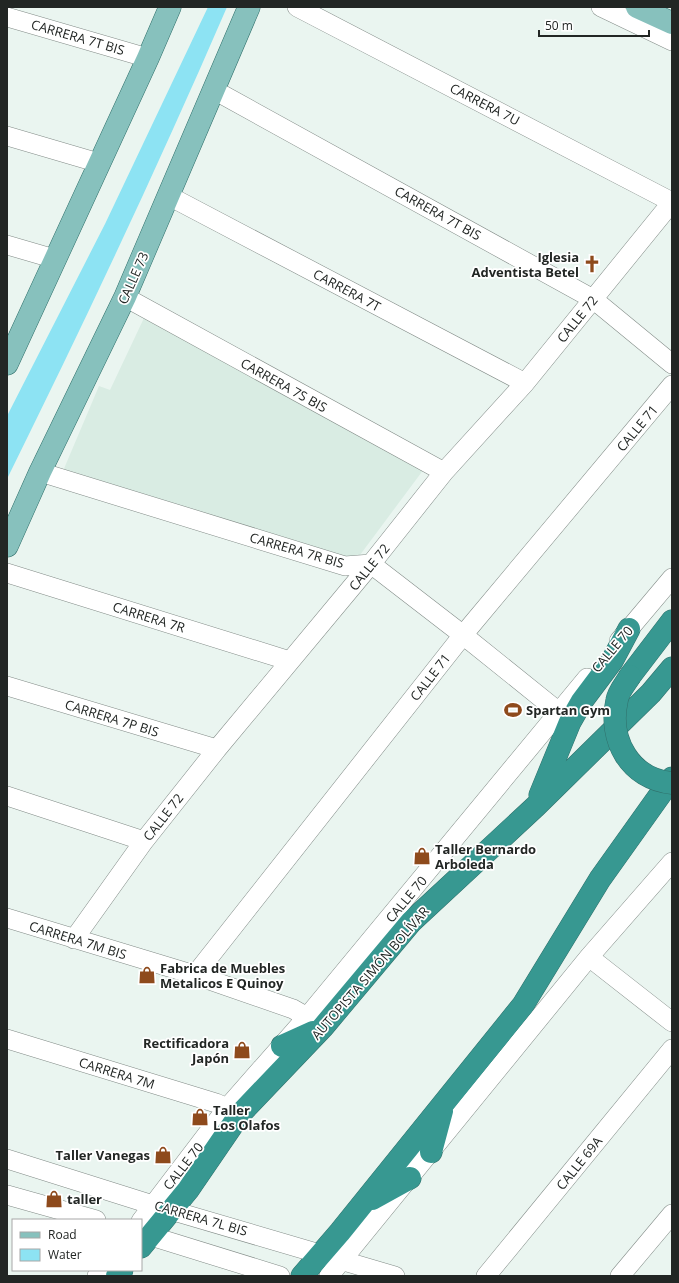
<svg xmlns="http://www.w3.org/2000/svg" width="679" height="1283" font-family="'Open Sans',sans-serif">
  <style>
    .built { fill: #d9ece3 }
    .water { fill: #8de3f3 }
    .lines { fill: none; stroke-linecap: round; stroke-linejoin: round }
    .minor-casing { stroke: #838c88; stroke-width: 20 }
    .major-casing { stroke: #30706b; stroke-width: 23 }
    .highway-casing { stroke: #30706b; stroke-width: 23 }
    .minor { stroke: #fff; stroke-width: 19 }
    .major { stroke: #87c1bd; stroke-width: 22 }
    .highway { stroke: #379891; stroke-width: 22 }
    .highway-bridge-casing { stroke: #30706b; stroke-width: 23; stroke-linecap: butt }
    .highway-bridge { stroke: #379891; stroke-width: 22 }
    .labels { text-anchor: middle; stroke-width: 3.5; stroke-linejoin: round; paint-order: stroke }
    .street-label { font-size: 13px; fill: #222624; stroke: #fff }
    .poi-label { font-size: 13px; font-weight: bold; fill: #222624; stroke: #fff; text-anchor: start }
  </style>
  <rect width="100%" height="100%" fill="#eaf5f0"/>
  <path class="built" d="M144,318L424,469L357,559L345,561L63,471L99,386L110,390Z"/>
  <path class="water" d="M208,7H227C158,167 84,323 7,479V416L105,224Z"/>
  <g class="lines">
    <g class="minor-casing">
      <path id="minor" d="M297,7L672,202
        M601,7L672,41
        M7,17L148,58
        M214,90L593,299L672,364
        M7,136L99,163
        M169,196L525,383
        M7,245L55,259
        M125,297L444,472
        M40,472L345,566L371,564L463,635L560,713
        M7,573L290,661
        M619,641L672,578
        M7,686L217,749
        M7,796L144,841
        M7,918L195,975L293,1009L307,1017
        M74,939L144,841L217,749L371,564L444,472L525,383L672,202
        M589,957L672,1022
        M195,975L463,635L672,385
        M7,1039L216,1103L227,1108
        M7,1159L153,1205L395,1276
        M7,1195L96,1220
        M141,1221L227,1108L307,1017L587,678
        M141,1233L280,1276
        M97,1276L102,1270
        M329,1276L589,957L672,862
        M486,1276L672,1049
        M620,1276L672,1214"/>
    </g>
    <g class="major-casing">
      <path id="major" d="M637,7L672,23
        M7,364L148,58L170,7
        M7,546L40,472L125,297L249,7"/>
    </g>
    <g class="highway-casing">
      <path id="highway" d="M630,676L672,621
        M540,795L570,722L582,701L612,661L629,629
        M282,1046L313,1032
        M431,1152L442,1111
        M372,1199L410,1178
        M141,1247L188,1190L240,1114L323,1027L411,922L536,806L651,693L672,668
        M117,1276L122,1270
        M302,1276L340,1232L523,1005L600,879L672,778"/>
    </g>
    <use href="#minor" class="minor"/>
    <use href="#major" class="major"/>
    <use href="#highway" class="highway"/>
    <g class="highway-bridge-casing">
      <path id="highway-bridge" d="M630,676C626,683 618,692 617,700C608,740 630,779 672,783"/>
    </g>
    <use href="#highway-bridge" class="highway-bridge"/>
  </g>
  <defs>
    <g id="church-bare" transform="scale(1.38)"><path d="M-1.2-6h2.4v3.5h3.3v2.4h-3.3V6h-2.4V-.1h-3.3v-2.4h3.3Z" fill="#8e4a1c" stroke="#fff" stroke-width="2.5" paint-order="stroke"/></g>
    <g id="stadium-bare" transform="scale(1.38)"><path d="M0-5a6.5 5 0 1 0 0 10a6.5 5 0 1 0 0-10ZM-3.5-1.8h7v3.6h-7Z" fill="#8e4a1c" stroke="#fff" stroke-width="2.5" paint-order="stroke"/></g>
    <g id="shop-bare" transform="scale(1.38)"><path d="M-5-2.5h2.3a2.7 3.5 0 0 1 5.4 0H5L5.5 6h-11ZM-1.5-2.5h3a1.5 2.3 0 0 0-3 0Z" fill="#8e4a1c" stroke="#fff" stroke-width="2.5" paint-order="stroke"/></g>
  </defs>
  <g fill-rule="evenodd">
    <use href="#church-bare" x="592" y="264"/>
    <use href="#stadium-bare" x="513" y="710"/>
    <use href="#shop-bare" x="422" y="856"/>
    <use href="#shop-bare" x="147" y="975"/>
    <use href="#shop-bare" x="242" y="1050"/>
    <use href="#shop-bare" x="200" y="1117"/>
    <use href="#shop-bare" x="163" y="1155"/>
    <use href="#shop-bare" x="54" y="1199"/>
  </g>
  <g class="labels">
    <g class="street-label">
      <text transform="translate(78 37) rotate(16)" y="5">CARRERA 7T BIS</text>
      <text transform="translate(485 104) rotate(27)" y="5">CARRERA 7U</text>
      <text transform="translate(438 213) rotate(29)" y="5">CARRERA 7T BIS</text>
      <text transform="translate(133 278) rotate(-66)" y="5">CALLE 73</text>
      <text transform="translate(347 290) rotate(28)" y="5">CARRERA 7T</text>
      <text transform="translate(577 319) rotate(-51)" y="5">CALLE 72</text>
      <text transform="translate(284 385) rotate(29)" y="5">CARRERA 7S BIS</text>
      <text transform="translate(637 428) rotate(-50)" y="5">CALLE 71</text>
      <text transform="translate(297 550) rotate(16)" y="5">CARRERA 7R BIS</text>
      <text transform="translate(369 567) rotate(-51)" y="5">CALLE 72</text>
      <text transform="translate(149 617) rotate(17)" y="5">CARRERA 7R</text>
      <text transform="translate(612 649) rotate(-50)" y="5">CALLE 70</text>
      <text transform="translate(430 677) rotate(-52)" y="5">CALLE 71</text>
      <text transform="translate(112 718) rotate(17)" y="5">CARRERA 7P BIS</text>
      <text transform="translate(163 817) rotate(-52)" y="5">CALLE 72</text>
      <text transform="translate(406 899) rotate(-50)" y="5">CALLE 70</text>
      <text transform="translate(78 940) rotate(17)" y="5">CARRERA 7M BIS</text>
      <text transform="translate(370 973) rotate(-49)" y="5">AUTOPISTA SIMÓN BOLÍVAR</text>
      <text transform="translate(117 1073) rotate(17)" y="5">CARRERA 7M</text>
      <text transform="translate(579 1163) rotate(-51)" y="5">CALLE 69A</text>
      <text transform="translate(183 1166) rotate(-52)" y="5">CALLE 70</text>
      <text transform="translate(201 1218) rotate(16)" y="5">CARRERA 7L BIS</text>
    </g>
    <g class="poi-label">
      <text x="579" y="262" text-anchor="end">Iglesia<tspan x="579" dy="15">Adventista Betel</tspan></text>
      <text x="526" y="715">Spartan Gym</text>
      <text x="435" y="854">Taller Bernardo<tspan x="435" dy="15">Arboleda</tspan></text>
      <text x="160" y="973">Fabrica de Muebles<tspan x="160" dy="15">Metalicos E Quinoy</tspan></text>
      <text x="229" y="1048" text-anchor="end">Rectificadora<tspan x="229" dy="15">Japón</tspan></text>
      <text x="213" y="1115">Taller<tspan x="213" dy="15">Los Olafos</tspan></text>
      <text x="150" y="1160" text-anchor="end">Taller Vanegas</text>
      <text x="67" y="1204">taller</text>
    </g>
  </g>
  <rect width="679" height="1283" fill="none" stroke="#222624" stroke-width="16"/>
  <rect x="12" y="1219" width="130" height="52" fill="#ffffff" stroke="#a7a8a7"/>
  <rect x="20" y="1232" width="20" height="6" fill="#87c1bd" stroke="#a7a8a7"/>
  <text x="48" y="1239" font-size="12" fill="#222624">Road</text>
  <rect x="20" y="1249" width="20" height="12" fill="#8de3f3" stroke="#a7a8a7"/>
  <text x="48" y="1259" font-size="12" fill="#222624">Water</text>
  <path d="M539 30v6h110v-6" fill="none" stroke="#222624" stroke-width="2"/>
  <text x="545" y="30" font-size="12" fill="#222624" stroke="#ffffff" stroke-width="3" paint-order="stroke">50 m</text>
</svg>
